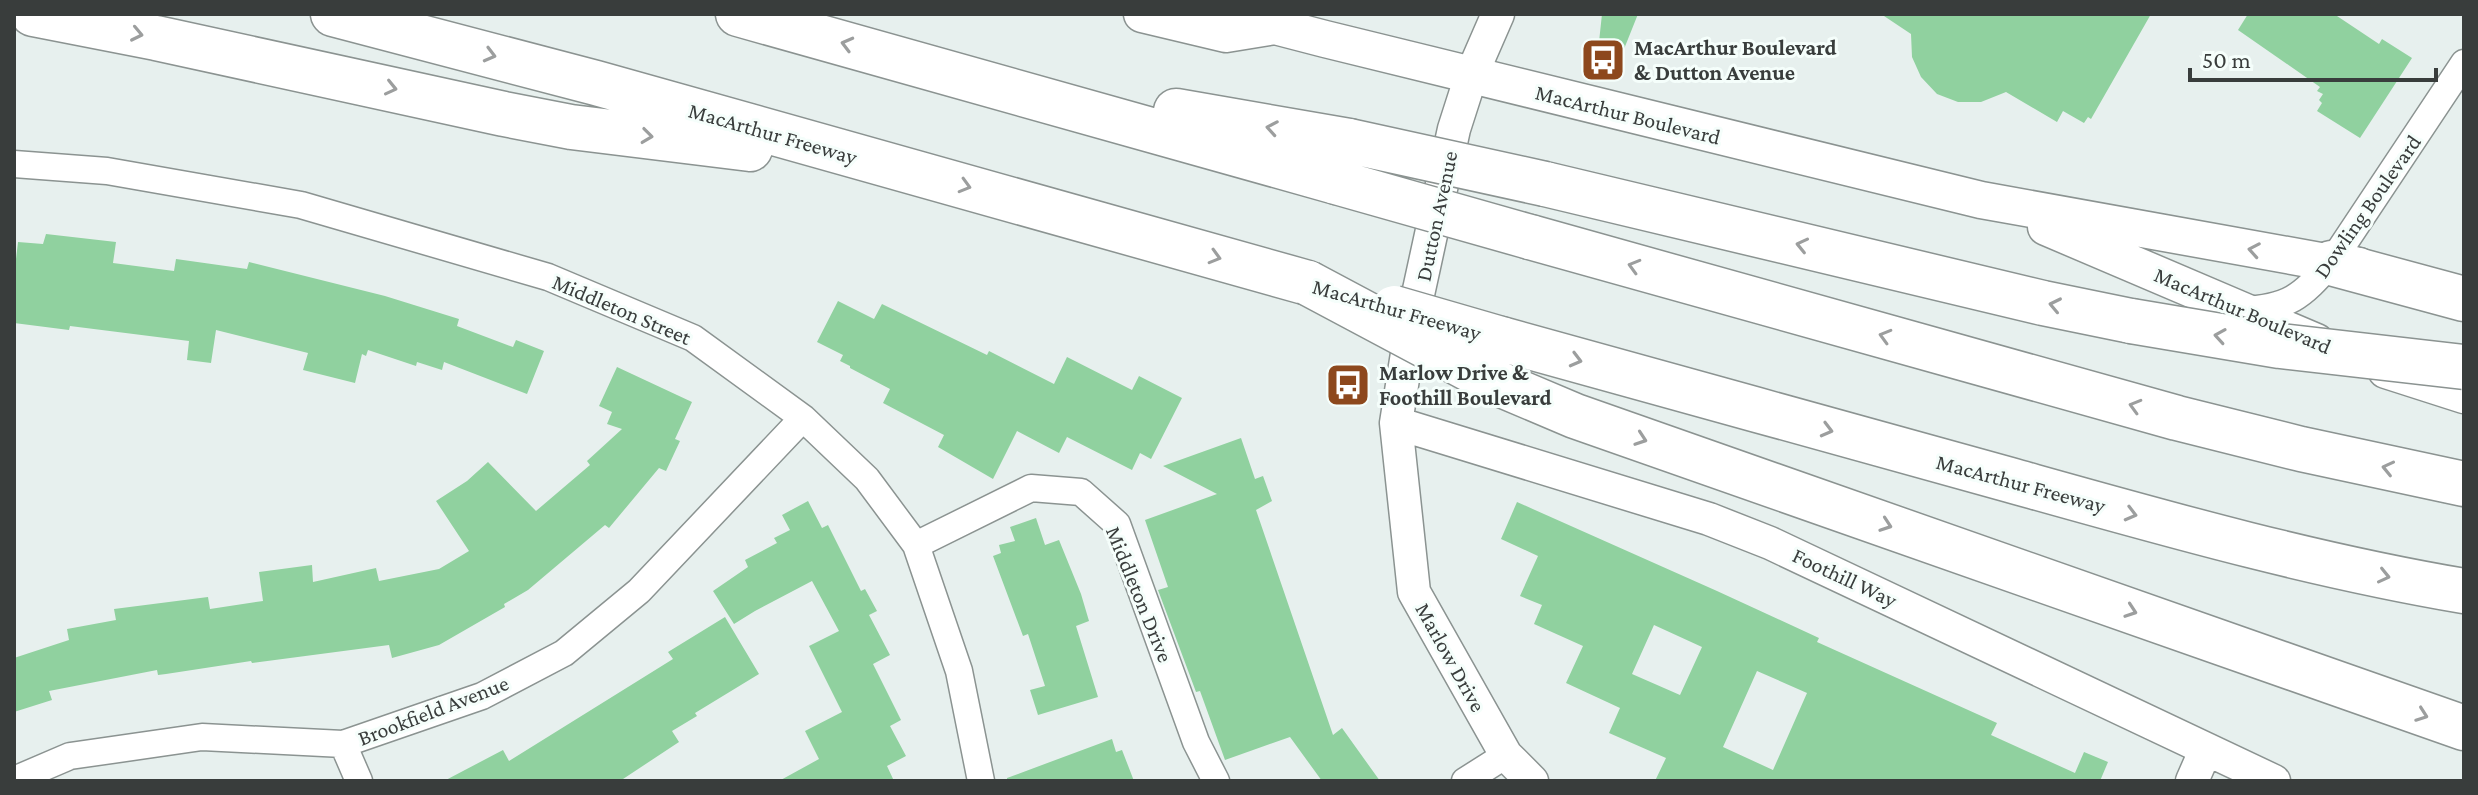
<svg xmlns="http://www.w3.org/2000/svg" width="2478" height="795" font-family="'Crimson Pro',serif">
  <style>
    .building { fill: #90d19f; fill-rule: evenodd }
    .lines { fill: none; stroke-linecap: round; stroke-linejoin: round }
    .minor-casing { stroke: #8b9391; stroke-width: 29 }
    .tertiary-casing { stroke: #8b9391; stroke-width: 35 }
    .secondary-casing { stroke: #8b9391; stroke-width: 39 }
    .motorway-casing { stroke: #8b9391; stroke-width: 47 }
    .minor { stroke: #fff; stroke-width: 26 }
    .tertiary { stroke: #fff; stroke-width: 32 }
    .secondary { stroke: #fff; stroke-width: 36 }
    .motorway { stroke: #fff; stroke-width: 44 }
    .motorway-bridge-casing { stroke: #8b9391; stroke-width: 47; stroke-linecap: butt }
    .motorway-bridge { stroke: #fff; stroke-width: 44 }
    .oneway { stroke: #9c9e9e }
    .labels { text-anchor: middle; stroke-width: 6; stroke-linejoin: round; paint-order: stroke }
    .poi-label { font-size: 22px; font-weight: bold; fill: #393d3c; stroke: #f5fefb; text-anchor: start }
    .street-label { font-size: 22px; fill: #393d3c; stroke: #f5fefb }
  </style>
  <rect width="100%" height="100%" fill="#e7f0ee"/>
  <path class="building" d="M1602,14H1638L1624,49L1599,42Z
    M1881,14H2151L2091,119L2088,117L2084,123L2063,111L2057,122L2006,92L1981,102H1958L1937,94L1921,77L1912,57L1911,34Z
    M2248,14H2334L2379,44L2382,39L2412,58L2360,138L2317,111L2322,103L2319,100L2323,94L2317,91L2320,87L2238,30Z
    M46,234L116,242L113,263L174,271L176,259L247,269L249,262L385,296L459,319L457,326L513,347L516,340L544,351L527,394L444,362L442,370L417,362L416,366L368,350L366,356L362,354L355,383L303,370L308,353L216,330L211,363L187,360L189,341L70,326L69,330L14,323V276L18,242L43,244Z
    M838,301L874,319L882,304L987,355L989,351L1054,384L1067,357L1132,390L1139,376L1182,398L1151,459L1140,453L1132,470L1067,437L1059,453L1017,431L993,479L938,447L944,435L883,403L890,389L850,368V366L840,361L843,355L817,342Z
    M617,367L692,402L675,439L680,441L666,471L659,468L609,528L605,525L528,590L504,604L505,607L439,645L392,658L389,645L252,663L251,661L166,674L158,675L157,670L49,691L52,700L14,712V658L69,640L67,629L116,620L114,609L208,597L210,609L263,601L259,572L312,565L313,582L376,568L379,581L439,569L469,551L436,501L467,481L488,462L536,511L590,465L587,461L622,429L607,424L612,412L599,406Z
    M1241,438L1255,479L1263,476L1272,501L1256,510L1333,735L1342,728L1380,781H1322L1290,737L1225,760L1200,691L1196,692L1158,590L1168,587L1145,520L1217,494L1163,466Z
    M808,501L822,528L828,525L861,591L865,589L877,611L869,615L890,655L873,664L901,720L890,726L906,756L887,766L894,781H779L819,759L805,731L842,712L809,646L839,631L812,581L755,611L734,624L713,591L748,567L745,560L777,543L774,538L790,530L782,515Z
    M1517,502L1717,591L1819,638L1817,642L1997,723L1991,735L2075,773L2084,752L2108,762L2100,781H1655L1666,758L1609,733L1620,708L1566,683L1583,646L1534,624L1542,605L1520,596L1538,556L1501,539ZM1654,625L1702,647L1680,695L1632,674ZM1757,671L1807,693L1773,770L1723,747Z
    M1036,518L1045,545L1059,540L1081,594L1089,621L1076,626L1098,697L1038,715L1030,690L1045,686L1028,634L1023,636L993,556L1001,553L999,545L1015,541L1010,527Z
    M725,617L759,674L695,713L697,716L672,731L679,742L620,781H444L503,750L509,761L673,659L668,652Z
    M1112,739L1116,752L1122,750L1134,781H1007V778Z"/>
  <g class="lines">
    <g class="minor-casing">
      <path id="minor" d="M14,164L107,171L301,205L548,277L693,338L803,418L867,479L916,545L959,671L981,781
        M2242,310C2289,308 2301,297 2331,263L2464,63
        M916,545L1031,488L1081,492L1117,524L1196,742L1216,781
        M343,744L359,781
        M14,780L70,756L202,737L343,744L482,696L564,653L639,591L803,418
        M1465,781L1506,755"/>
    </g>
    <g class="tertiary-casing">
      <path id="tertiary" d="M1498,14L1471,76L1454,129L1412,322L1396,423L1414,592L1506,755L1532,781
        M1396,423L1709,519L1770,543L2274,781
        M2192,781L2206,749"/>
    </g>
    <g class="secondary-casing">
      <path id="secondary" d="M1142,14L1226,34L1275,26
        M1260,14L1275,26L1325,39L1981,200L2331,263L2359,266
        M2046,227L2316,342
        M2386,370L2464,395"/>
    </g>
    <g class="motorway-casing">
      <path id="motorway" d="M33,14L156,38L504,114L571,127L750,149
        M333,14L596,83L1308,283
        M738,14L1336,182
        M1176,111L1349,141
        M1545,184L2043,303L2131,321
        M1530,237L2177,418L2301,449L2464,484
        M2331,263L2464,299
        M1501,339C1671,386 1840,433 2010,480C2160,522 2310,565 2464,591
        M1490,380L1575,416L2464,728"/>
    </g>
    <use href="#minor" class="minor"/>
    <use href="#tertiary" class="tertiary"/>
    <use href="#secondary" class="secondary"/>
    <use href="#motorway" class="motorway"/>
    <g class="motorway-bridge-casing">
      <path id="motorway-bridge" d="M1349,141L1545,184
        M1336,182L1530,237
        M1308,283L1490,380
        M1394,308L1501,339
        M2131,321L2280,346L2464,367"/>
    </g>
    <use href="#motorway-bridge" class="motorway-bridge"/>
  </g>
  <defs><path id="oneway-chevron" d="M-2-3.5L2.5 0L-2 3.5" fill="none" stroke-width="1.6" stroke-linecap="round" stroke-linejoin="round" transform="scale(2)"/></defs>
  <g class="oneway">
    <use href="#oneway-chevron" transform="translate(137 34) rotate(12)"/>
    <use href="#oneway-chevron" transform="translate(847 44) rotate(-165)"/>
    <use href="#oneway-chevron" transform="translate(490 55) rotate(15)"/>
    <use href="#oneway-chevron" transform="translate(391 88) rotate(13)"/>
    <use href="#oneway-chevron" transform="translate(1272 128) rotate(-170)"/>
    <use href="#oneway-chevron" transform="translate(647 136) rotate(7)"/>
    <use href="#oneway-chevron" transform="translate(965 186) rotate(16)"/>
    <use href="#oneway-chevron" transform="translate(1802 245) rotate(-167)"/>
    <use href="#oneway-chevron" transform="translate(2254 250) rotate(-170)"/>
    <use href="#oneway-chevron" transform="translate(1215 257) rotate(16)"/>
    <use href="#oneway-chevron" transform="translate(1634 266) rotate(-164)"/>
    <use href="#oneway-chevron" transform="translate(2055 305) rotate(-168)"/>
    <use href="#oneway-chevron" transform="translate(1885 336) rotate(-164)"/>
    <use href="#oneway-chevron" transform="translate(2220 336) rotate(-171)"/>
    <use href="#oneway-chevron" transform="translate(1576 360) rotate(15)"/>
    <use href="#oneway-chevron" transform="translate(2135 406) rotate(-164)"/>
    <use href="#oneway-chevron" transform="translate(1827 430) rotate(15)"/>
    <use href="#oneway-chevron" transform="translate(1641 439) rotate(19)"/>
    <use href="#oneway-chevron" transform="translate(2388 468) rotate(-167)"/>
    <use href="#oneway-chevron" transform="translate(2131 514) rotate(15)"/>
    <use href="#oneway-chevron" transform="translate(1886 525) rotate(19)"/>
    <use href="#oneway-chevron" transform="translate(2384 576) rotate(13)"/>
    <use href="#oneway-chevron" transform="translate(2131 611) rotate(19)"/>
    <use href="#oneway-chevron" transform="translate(2422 715) rotate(20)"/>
  </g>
  <defs>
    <g id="bus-square" transform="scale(2.3)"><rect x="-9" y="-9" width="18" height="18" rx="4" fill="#8d481d" stroke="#f5fefb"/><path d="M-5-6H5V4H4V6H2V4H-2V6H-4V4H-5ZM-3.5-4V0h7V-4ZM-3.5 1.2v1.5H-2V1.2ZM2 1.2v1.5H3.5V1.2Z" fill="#fff"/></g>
  </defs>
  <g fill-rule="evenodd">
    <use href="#bus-square" x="1603" y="60"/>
    <use href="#bus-square" x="1348" y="385"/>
  </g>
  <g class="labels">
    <g class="poi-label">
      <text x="1634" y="55">MacArthur Boulevard<tspan x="1634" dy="25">&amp; Dutton Avenue</tspan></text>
      <text x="1379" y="380">Marlow Drive &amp;<tspan x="1379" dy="25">Foothill Boulevard</tspan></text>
    </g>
    <g class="street-label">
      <text transform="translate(1628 114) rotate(14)" y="8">MacArthur Boulevard</text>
      <text transform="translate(773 133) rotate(16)" y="8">MacArthur Freeway</text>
      <text transform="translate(2367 206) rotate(-55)" y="8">Dowling Boulevard</text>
      <text transform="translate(1436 216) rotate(-78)" y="8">Dutton Avenue</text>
      <text transform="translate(622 309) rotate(23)" y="8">Middleton Street</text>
      <text transform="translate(1397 309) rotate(16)" y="8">MacArthur Freeway</text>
      <text transform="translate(2243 310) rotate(23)" y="8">MacArthur Boulevard</text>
      <text transform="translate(2021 483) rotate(15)" y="8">MacArthur Freeway</text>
      <text transform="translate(1845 577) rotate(25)" y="8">Foothill Way</text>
      <text transform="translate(1140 594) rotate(68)" y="8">Middleton Drive</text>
      <text transform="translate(1451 657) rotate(61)" y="8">Marlow Drive</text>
      <text transform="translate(433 710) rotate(-21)" y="8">Brookfield Avenue</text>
    </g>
  </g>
  <rect width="2478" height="795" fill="none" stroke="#393d3c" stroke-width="32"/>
  <path d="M2190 68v12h246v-12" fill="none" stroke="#393d3c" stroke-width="4"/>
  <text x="2202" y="68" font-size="24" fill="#393d3c" stroke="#f5fefb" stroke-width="6" paint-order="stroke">50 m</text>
</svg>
